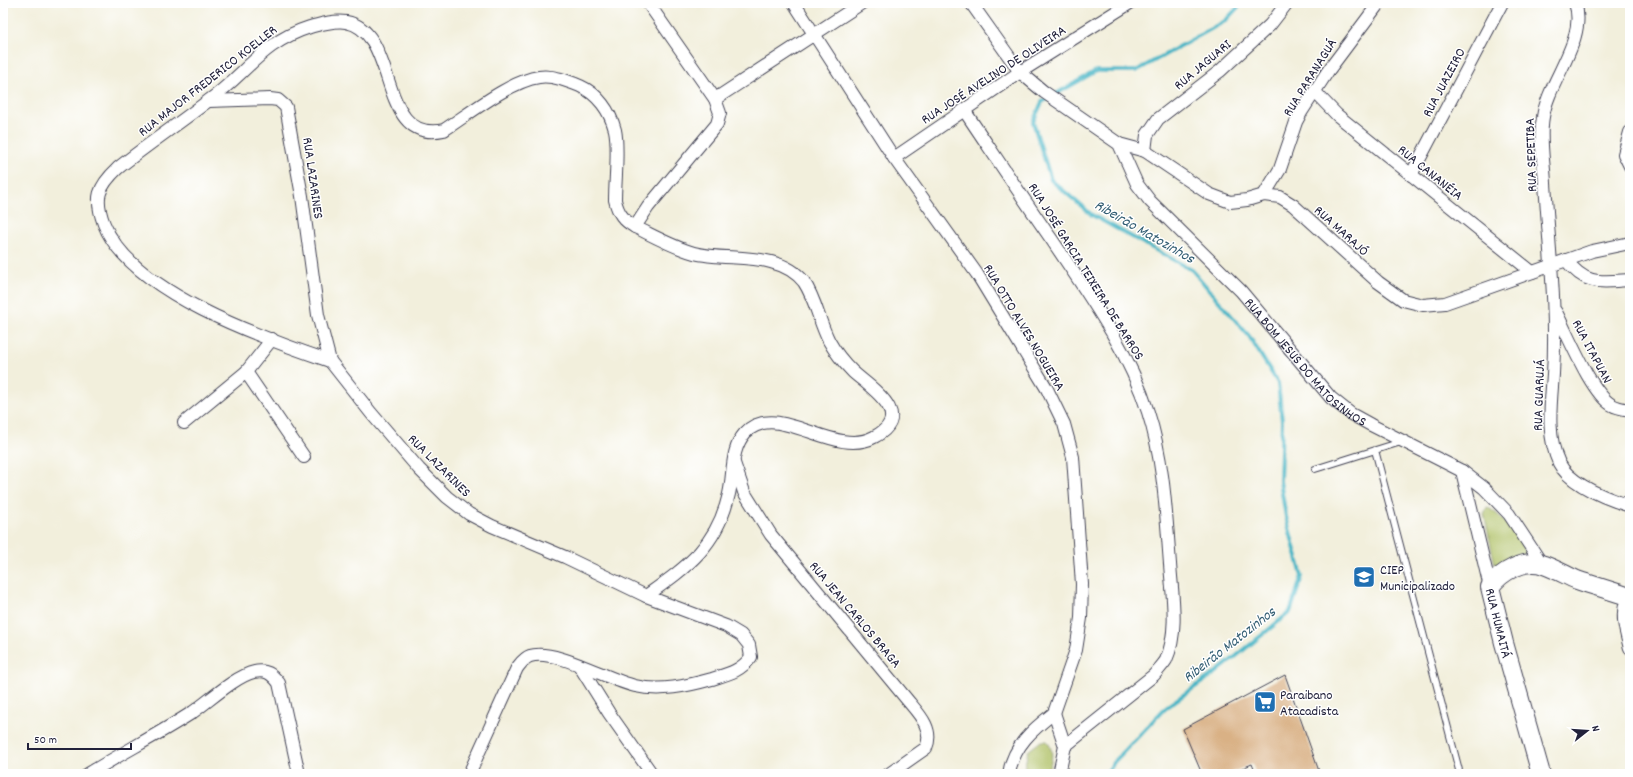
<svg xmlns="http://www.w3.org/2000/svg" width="1633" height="777" font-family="Dekko,sans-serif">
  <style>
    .green { fill: #aec063; stroke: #68714f }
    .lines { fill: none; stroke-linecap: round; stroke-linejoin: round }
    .stream { stroke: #4ab6c6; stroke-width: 4 }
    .building { fill: #d9b185 }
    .service-casing { stroke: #414153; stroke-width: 8 }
    .minor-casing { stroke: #414153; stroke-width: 14 }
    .secondary-casing { stroke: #414153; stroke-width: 20 }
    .service { stroke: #fff; stroke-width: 6 }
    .minor { stroke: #fff; stroke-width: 12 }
    .secondary { stroke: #fff; stroke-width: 18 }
    .labels { text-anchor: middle; stroke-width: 3; stroke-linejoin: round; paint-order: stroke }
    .street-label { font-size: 14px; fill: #22223b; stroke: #fff }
    .poi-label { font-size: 14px; fill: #22223b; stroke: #fff; text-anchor: start }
    .water-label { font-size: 15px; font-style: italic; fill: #325d73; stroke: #fff }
  </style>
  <rect width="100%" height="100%" fill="#fff"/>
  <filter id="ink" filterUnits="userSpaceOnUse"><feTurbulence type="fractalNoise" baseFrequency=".025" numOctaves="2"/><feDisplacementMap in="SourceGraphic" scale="8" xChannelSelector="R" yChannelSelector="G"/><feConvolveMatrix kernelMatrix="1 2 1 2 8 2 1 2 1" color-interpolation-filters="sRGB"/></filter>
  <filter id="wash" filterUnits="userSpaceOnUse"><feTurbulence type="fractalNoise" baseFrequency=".012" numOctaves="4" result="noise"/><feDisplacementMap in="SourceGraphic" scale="16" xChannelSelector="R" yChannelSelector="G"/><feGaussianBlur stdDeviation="0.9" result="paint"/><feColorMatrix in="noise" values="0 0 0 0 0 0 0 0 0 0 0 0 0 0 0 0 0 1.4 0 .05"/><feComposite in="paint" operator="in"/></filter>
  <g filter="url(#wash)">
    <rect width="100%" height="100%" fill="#f2efdc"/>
    <path class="green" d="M1487,507C1504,517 1521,538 1529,556L1510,563L1495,565L1484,514Z
      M1041,741H1047C1055,753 1052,762 1046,774H1023L1028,751Z"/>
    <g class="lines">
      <path class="stream" d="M1106,774L1114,762L1166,707L1218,671L1290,612L1302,576L1286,517L1280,481L1282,421L1278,383L1249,336L1192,270L1092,215L1051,180L1033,122L1042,102L1096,71H1136L1225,21L1242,3"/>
    </g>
    <g id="blocks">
      <path class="building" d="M1285,675L1320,774H1256L1252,764L1228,774H1202L1183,729Z"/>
    </g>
  </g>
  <g filter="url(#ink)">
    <use href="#blocks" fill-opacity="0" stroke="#414153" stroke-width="1"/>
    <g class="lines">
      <g class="service-casing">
        <path id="service" d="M1375,450L1460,774
          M1315,469L1401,442"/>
      </g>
      <g class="minor-casing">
        <g id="minor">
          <path d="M794,3L894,158L977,274L1047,389L1064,424L1073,457L1082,584L1081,618L1076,650L1054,713"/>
          <path id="s1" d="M971,3L1020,72L1044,92L1119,144L1137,184L1150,201L1241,291L1331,398L1351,414L1371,425L1462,471L1484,488L1509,514L1542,564"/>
          <path d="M1575,3C1588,39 1548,81 1543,117C1539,138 1544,162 1545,183C1549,247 1557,310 1553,374C1551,403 1546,435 1559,463C1570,485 1608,499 1630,506"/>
          <path d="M1315,92L1337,115L1532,272"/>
          <path d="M715,99L862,3"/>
          <path d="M209,101L270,99L278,100L286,107L302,196L318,315L330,361L371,413L419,469L447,497L469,514L492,526L565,557L646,596L726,626L741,635L749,645L751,657C741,671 728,674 712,679C687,686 660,692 635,686C608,680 555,648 530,656C524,658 521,663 517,668L469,774"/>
          <path d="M964,110C993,153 1022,197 1052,240C1088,294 1128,349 1148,412C1164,461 1166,513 1170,564C1172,594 1179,631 1166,660C1163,665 1158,670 1154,675L1065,746"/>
          <path d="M1630,132L1624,154L1630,166"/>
          <path d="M1119,144L1145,151L1209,194L1230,202L1247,200L1264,195L1280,197L1293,205L1378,282L1403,300L1423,305L1445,303L1592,251L1630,243"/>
          <path d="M1145,151L1147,135L1158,119L1220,71L1270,25L1287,3"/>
          <path d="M894,158L1020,72L1130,3"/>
          <path d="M1411,175L1502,3"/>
          <path d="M1264,195L1280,169L1296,122L1302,111L1328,71L1379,3"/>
          <path d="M1566,260C1586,286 1600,282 1630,280"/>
          <path d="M1556,312C1568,335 1591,393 1612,405C1617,408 1624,409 1630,410"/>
          <path d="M330,361C265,339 130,292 104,224C94,198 98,187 118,168C147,145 178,124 208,101C246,74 262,42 310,27C321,24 334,20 346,22C400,31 376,145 444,130C469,114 510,81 539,77C553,75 568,81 580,86C598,94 610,111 615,130C619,148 615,180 615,200C618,213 623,220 635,227"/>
          <path d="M246,372L304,457"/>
          <path d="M184,423L246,372L272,339"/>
          <path d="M734,463L744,492L771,535L909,702C920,715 934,730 926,748L889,774"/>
          <path d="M1462,471L1490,587"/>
          <path d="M646,596C688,566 717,546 729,494C734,474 730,450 745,433C777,399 834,459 874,437C915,415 872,389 853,372C844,363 835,352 829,341C819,322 816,300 804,282C779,250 728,262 694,253C673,247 654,236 635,227L648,207L717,124L720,113L715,99L648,3"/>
          <path d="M1628,596C1620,614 1625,630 1630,648"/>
          <path d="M579,665L609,713L652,774"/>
          <path d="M1054,713L1065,746L1059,774"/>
          <path d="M88,774C122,753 159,734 193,712C209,701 236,676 254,672C266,669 272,674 279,683L299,774"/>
          <path d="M1009,774C1013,746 1033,729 1054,713"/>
        </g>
      </g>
      <g class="secondary-casing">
        <path id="secondary" d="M1541,774L1504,643L1490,587C1501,572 1524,558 1544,565C1555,569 1566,575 1577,580C1595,586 1612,591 1630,597"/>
      </g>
      <use href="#service" class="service"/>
      <use href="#minor" class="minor"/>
      <use href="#secondary" class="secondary"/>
    </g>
  </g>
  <defs>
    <g id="school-square" transform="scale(1.15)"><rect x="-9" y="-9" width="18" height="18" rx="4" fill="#1f6fb2" stroke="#fff"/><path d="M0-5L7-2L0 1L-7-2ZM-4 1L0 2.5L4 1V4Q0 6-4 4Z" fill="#fff"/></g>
    <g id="supermarket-square" transform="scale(1.15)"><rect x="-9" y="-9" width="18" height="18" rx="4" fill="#1f6fb2" stroke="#fff"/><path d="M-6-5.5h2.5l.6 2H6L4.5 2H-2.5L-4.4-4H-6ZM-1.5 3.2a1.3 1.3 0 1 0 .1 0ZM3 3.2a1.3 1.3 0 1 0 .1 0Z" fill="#fff"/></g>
  </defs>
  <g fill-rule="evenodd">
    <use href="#school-square" x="1364" y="577"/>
    <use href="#supermarket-square" x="1265" y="702"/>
  </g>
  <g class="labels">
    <g class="street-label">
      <text transform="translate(1202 64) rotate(-40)" y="5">RUA JAGUARI</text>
      <text transform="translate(993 74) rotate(-33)" y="5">RUA JOSÉ AVELINO DE OLIVEIRA</text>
      <text transform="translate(1309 77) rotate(-58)" y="5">RUA PARANAGUÁ</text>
      <text transform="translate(207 80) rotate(-38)" y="5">RUA MAJOR FREDERICO KOELLER</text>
      <text transform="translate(1443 82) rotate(-62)" y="5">RUA JUAZEIRO</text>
      <text transform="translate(1530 155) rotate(-92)" y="5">RUA SEPETIBA</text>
      <text transform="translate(1431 172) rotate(39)" y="5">RUA CANANÉIA</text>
      <text transform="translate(314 178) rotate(82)" y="5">RUA LAZARINES</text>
      <text transform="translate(1342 230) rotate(42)" y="5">RUA MARAJÓ</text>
      <text transform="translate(1087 271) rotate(58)" y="5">RUA JOSÉ GARCIA TEIXEIRA DE BARROS</text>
      <text transform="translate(1025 327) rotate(59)" y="5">RUA OTTO ALVES NOGUEIRA</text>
      <text transform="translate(1593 351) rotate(62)" y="5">RUA ITAPUAN</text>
      <text dy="5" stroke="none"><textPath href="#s1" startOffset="497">RUA BOM JESUS DO MATOSINHOS</textPath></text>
      <text transform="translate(1538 395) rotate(-88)" y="5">RUA GUARUJÁ</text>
      <text transform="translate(440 465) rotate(45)" y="5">RUA LAZARINES</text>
      <text transform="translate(856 614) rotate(50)" y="5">RUA JEAN CARLOS BRAGA</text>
      <text transform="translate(1499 623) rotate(76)" y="5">RUA HUMAITÁ</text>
    </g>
    <g class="poi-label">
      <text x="1380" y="574">CIEP<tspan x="1380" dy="16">Municipalizado</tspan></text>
      <text x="1280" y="699">Paraibano<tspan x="1280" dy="16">Atacadista</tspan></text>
    </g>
    <g class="water-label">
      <text transform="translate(1145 231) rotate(30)" y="5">Ribeirão Matozinhos</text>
      <text transform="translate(1229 644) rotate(-38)" y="5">Ribeirão Matozinhos</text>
    </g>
  </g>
  <rect width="1633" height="777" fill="none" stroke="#fff" stroke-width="16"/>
  <g transform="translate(1587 731) rotate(73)" stroke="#ffffff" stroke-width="3" paint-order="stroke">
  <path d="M0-3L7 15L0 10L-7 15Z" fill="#22223b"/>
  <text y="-6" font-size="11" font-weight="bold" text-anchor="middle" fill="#22223b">N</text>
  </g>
  <path d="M28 743v6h103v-6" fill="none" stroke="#22223b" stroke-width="2"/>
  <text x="34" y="743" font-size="12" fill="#22223b" stroke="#ffffff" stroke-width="3" paint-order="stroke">50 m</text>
</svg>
